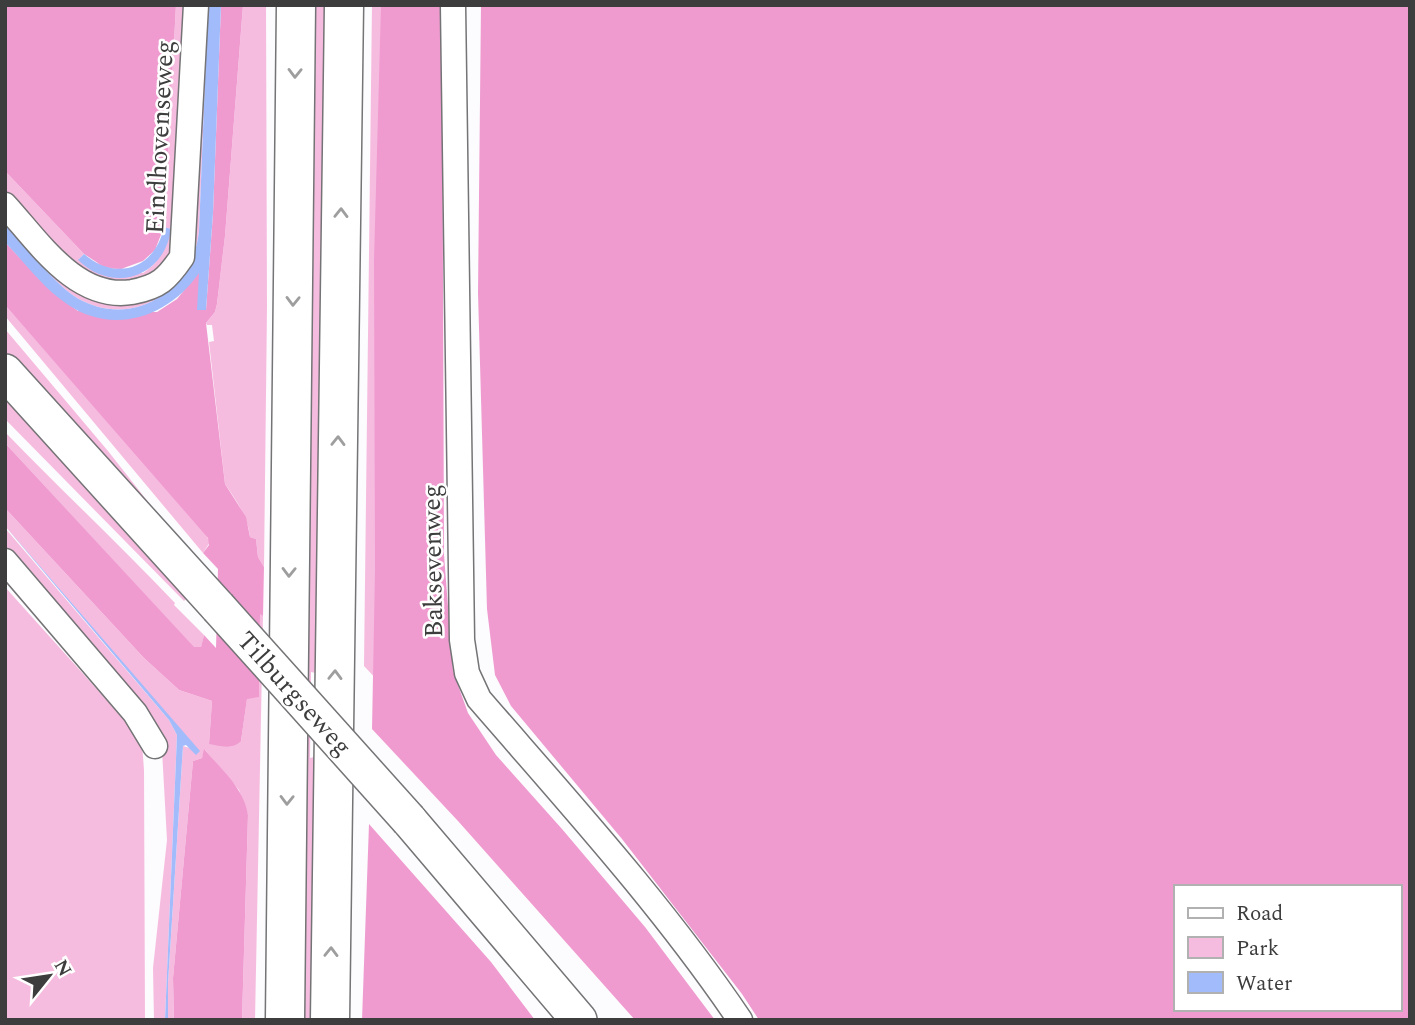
<svg xmlns="http://www.w3.org/2000/svg" width="1415" height="1025" font-family="Spectral,serif">
  <style>
    .green { fill: #f6bcdf; fill-rule: evenodd }
    .forest { fill: #ef9bd0; fill-rule: evenodd }
    .water { fill: #a2bbfb }
    .lines { fill: none; stroke-linecap: round; stroke-linejoin: round }
    .street-casing { stroke: #747375; stroke-width: 27 }
    .secondary-casing { stroke: #747375; stroke-width: 38 }
    .highway-casing { stroke: #747375; stroke-width: 41 }
    .street { stroke: #fff; stroke-width: 24 }
    .secondary { stroke: #fff; stroke-width: 35 }
    .highway { stroke: #fff; stroke-width: 38 }
    .secondary-bridge-casing { stroke: #747375; stroke-width: 38; stroke-linecap: butt }
    .secondary-bridge { stroke: #fff; stroke-width: 35 }
    .oneway { stroke: #9e9e9e }
    .labels { text-anchor: middle; stroke-width: 5; stroke-linejoin: round; paint-order: stroke }
    .street-label { font-size: 26px; fill: #3d3d3e; stroke: #fff }
  </style>
  <rect width="100%" height="100%" fill="#fcfbfd"/>
  <path class="green" d="M176,5H186L170,254L151,275L116,285L75,266L5,192V171L84,254L79,259L143,273C161,261 164,249 170,229L164,227Z
    M208,5L199,231C193,291 132,330 77,298C54,284 25,245 5,225V215L70,283L166,282Z
    M243,5H266L267,307L264,567L258,557L256,539L250,537C248,517 236,500 225,484L209,342L214,341L212,325H207L206,323L215,312L217,304L225,236Z
    M316,5H327L314,1020H303ZM311,672L316,673L314,757L310,758Z
    M372,5H391L380,683L364,666Z
    M5,305L202,528L210,542L203,553L5,316Z
    M5,329L108,451L156,512L153,516L5,352Z
    M5,397L82,484L188,597L184,601L5,419Z
    M5,432C61,490 120,545 175,603L174,605L204,635L201,648H194L5,443Z
    M5,508L144,658L179,690L212,701L209,744L241,741L247,698L259,696L260,613L263,616L255,1020H242L248,815L239,790L205,750L202,758L193,761L173,978L174,1020H168V983L183,746L199,751L5,526Z
    M5,528L169,720L177,735L165,1020H154L153,968L167,840L162,750L5,550Z
    M5,587L131,727L142,743L144,770L145,1020H5Z"/>
  <path class="forest" d="M5,5H176L164,227L155,250L143,261L121,269L104,267L84,254L5,171Z
    M221,5H243L225,236L217,304L215,312L206,323L225,484L246,517L250,537L256,539L258,557L264,567L263,616L260,614L259,697L247,699L241,741C232,750 220,746 209,744L212,701L179,690L144,658L5,508V443L194,647H201L204,635L216,648L218,569L203,553L209,545L208,538L5,305V242L50,290L78,311L157,312L177,299L199,272L206,310L213,213Z
    M381,5H442L444,555L453,671L468,713L496,755L562,829L645,927L715,1020H635L458,821L372,729L375,570L374,260Z
    M481,5H1410V1020H759L742,994L622,839L511,706L495,675L487,609L478,293ZM1175,887H1399V1009H1175Z
    M204,749C221,769 244,788 248,815L242,1020H174L173,978L193,761L202,758Z
    M369,824L491,962L535,1020H362Z"/>
  <path class="water" d="M208,5H221L213,213L206,310H197L199,273C169,317 113,336 67,304C43,288 25,263 5,242V225C25,245 54,284 77,298C132,330 193,291 199,231Z
    M164,227L171,229C164,278 113,294 78,260L84,254C116,282 155,269 164,227Z
    M5,526L200,751L196,755L186,745L183,746L168,983V1020H165L177,735L169,720Z"/>
  <g class="lines">
    <g class="street-casing">
      <path id="street" d="M453,5L462,640L467,673L479,699C569,803 663,906 740,1020
        M5,205C38,241 76,301 132,292C159,287 167,279 182,257L196,5
        M5,561L135,713L155,746"/>
    </g>
    <g class="secondary-casing">
      <path id="secondary" d="M5,372L218,607
        M409,820L579,1020"/>
    </g>
    <g class="highway-casing">
      <path id="highway" d="M285,1020L296,5
        M330,1020L344,5"/>
    </g>
    <use href="#street" class="street"/>
    <use href="#secondary" class="secondary"/>
    <use href="#highway" class="highway"/>
    <g class="secondary-bridge-casing">
      <path id="secondary-bridge" d="M218,607L409,820"/>
    </g>
    <use href="#secondary-bridge" class="secondary-bridge"/>
  </g>
  <defs><path id="oneway-chevron" d="M-2-3.5L2.5 0L-2 3.5" fill="none" stroke-width="1.6" stroke-linecap="round" stroke-linejoin="round" transform="scale(1.75)"/></defs>
  <g class="oneway">
    <use href="#oneway-chevron" transform="translate(295 73) rotate(91)"/>
    <use href="#oneway-chevron" transform="translate(341 213) rotate(-89)"/>
    <use href="#oneway-chevron" transform="translate(293 301) rotate(91)"/>
    <use href="#oneway-chevron" transform="translate(338 441) rotate(-89)"/>
    <use href="#oneway-chevron" transform="translate(289 572) rotate(91)"/>
    <use href="#oneway-chevron" transform="translate(335 675) rotate(-89)"/>
    <use href="#oneway-chevron" transform="translate(287 800) rotate(91)"/>
    <use href="#oneway-chevron" transform="translate(331 952) rotate(-89)"/>
  </g>
  <g class="labels">
    <g class="street-label">
      <text transform="translate(159 137) rotate(-87)" y="9">Eindhovenseweg</text>
      <text transform="translate(432 561) rotate(-91)" y="9">Baksevenweg</text>
      <text transform="translate(295 693) rotate(48)" y="9">Tilburgseweg</text>
    </g>
  </g>
  <rect width="1415" height="1025" fill="none" stroke="#3d3d3e" stroke-width="14"/>
  <rect x="1174" y="885" width="228" height="126" fill="#ffffff" stroke="#b1b1b2" stroke-width="2"/>
  <rect x="1188" y="908" width="35" height="10" fill="#ffffff" stroke="#b1b1b2" stroke-width="2"/>
  <text x="1236" y="920" font-size="21" fill="#3d3d3e">Road</text>
  <rect x="1188" y="937" width="35" height="21" fill="#f6bcdf" stroke="#b1b1b2" stroke-width="2"/>
  <text x="1236" y="955" font-size="21" fill="#3d3d3e">Park</text>
  <rect x="1188" y="972" width="35" height="21" fill="#a2bbfb" stroke="#b1b1b2" stroke-width="2"/>
  <text x="1236" y="990" font-size="21" fill="#3d3d3e">Water</text>
  <g transform="translate(49 976) rotate(60)" stroke="#ffffff" stroke-width="5" paint-order="stroke">
  <path d="M0-5L12 26L0 18L-12 26Z" fill="#3d3d3e"/>
  <text y="-10" font-size="19" font-weight="bold" text-anchor="middle" fill="#3d3d3e">N</text>
  </g>
</svg>
